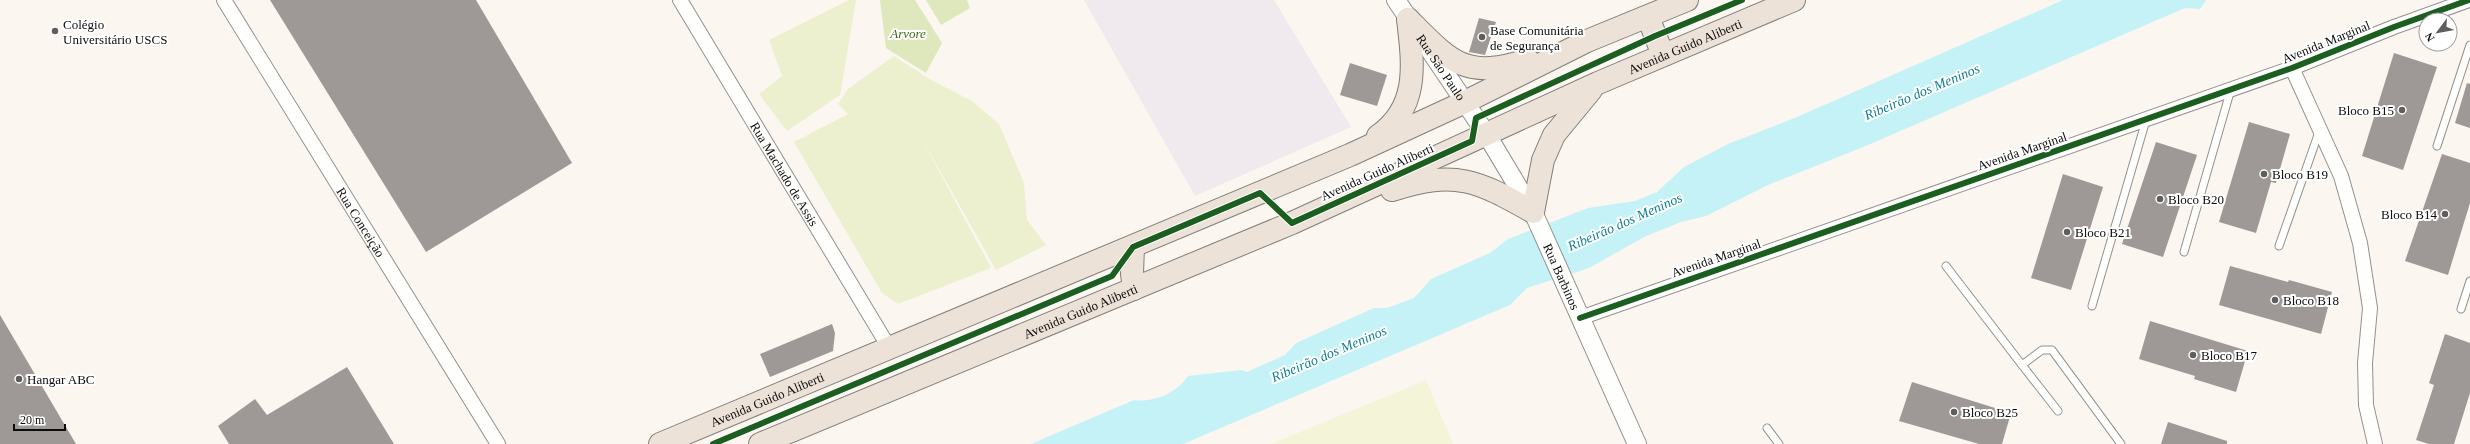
<svg xmlns="http://www.w3.org/2000/svg" width="2470" height="444" viewBox="0 0 2470 444" font-family="'Times New Roman',serif">
<rect width="100%" height="100%" fill="#fbf6f0"/>
<path fill="#f0eaee" d="M1084,0H1274L1351,127L1195,196Z"/>
<g fill="#ecf0ce">
<path d="M849,0H856L840,95L787,131L759,94L782,76L769,40Z"/>
<path d="M894,56L931,80L972,101L999,124L1024,183L1027,220L1046,245L996,270L918,132L991,268L898,304L882,293L794,142L848,114L838,104L848,89Z"/>
</g>
<g fill="#dee8bc">
<path d="M880,0H915L942,43L926,73L886,48Z"/>
<path d="M926,0H967L970,8L941,25Z"/>
</g>
<path fill="#f4f4d9" d="M1426,380L1453,444H1271Z"/>
<path fill="#c4f2f6" d="M2063,0H2206L2200,9L2185,8L1868,145L1768,185L1706,216L1681,222L1644,237L1589,268L1527,288L1510,305L1183,444H1031L1134,400C1153,403 1177,393 1188,376L1241,370L1247,372L1285,355L1296,343L1374,308H1387L1414,298L1431,279L1490,253L1508,239L1588,208L1635,201L1657,192L1684,167L1728,144L1797,117Z"/>
<g fill="#9e9996">
<path d="M270,0H476L572,163L426,252Z"/>
<path d="M1479,18L1496,22L1485,55L1469,52Z"/>
<path d="M2394,53L2437,67L2403,170L2362,156Z"/>
<path d="M1350,63L1387,75L1377,106L1340,95Z"/>
<path d="M2467,83L2470,84V128L2455,123Z"/>
<path d="M2249,122L2290,134L2276,183L2271,182L2256,233L2219,222Z"/>
<path d="M2156,142L2197,155L2163,257L2122,244Z"/>
<path d="M2442,154L2470,163V203L2448,275L2405,261Z"/>
<path d="M2063,174L2103,187L2071,290L2031,278Z"/>
<path d="M2230,266L2288,282L2289,280L2332,292L2321,334L2219,305Z"/>
<path d="M0,315L76,444H0Z"/>
<path d="M2150,321L2248,351L2236,392L2194,379L2195,376L2139,359Z"/>
<path d="M832,324L835,333L833,351L770,377L760,354Z"/>
<path d="M2445,334L2470,343V393L2454,444H2429L2416,440L2434,385L2429,383Z"/>
<path d="M347,367L394,444H229L218,426L255,399L267,415Z"/>
<path d="M1912,382L2011,413L2002,444H1979L1899,421Z"/>
<path d="M2168,422L2227,441V444H2161Z"/>
</g>
<g fill="none" stroke-linecap="round" stroke-linejoin="round">
<g stroke="#94918f" stroke-width="9">
<g id="service">
<path d="M2437,146L2470,45"/>
<path d="M2279,246L2319,132"/>
<path d="M2184,252L2231,89"/>
<path d="M1946,266L2022,365L2042,350H2052L2121,444"/>
<path d="M2092,306L2146,120"/>
<path d="M2461,309L2470,281"/>
<path d="M2022,365L2058,411"/>
<path d="M1767,428L1779,444"/>
</g>
</g>
<g stroke="#94918f" stroke-width="16">
<g id="minor">
<path id="s1" d="M224,0L498,444"/>
<path id="s2" d="M680,0L890,349"/>
<path d="M2292,68L2341,176L2360,243L2370,308L2365,363L2366,405L2375,444"/>
<path d="M1580,318L2292,68L2394,27L2469,0"/>
</g>
</g>
<g stroke="#94918f" stroke-width="20">
<g id="tertiary">
<path id="s3" d="M1396,0L1487,135L1533,212L1637,444"/>
</g>
</g>
<g stroke="#817f7c" stroke-width="24">
<g id="primary">
<path d="M1648,17L1663,55"/>
<path d="M1408,19C1451,62 1464,80 1528,60"/>
<path d="M1378,136C1420,107 1413,63 1408,19"/>
<path d="M1392,190C1456,169 1478,181 1533,212L1543,160L1554,135L1591,90"/>
<path d="M1133,247L1132,274L1134,289"/>
<path id="s4" d="M660,444L1350,155L1465,102L1587,41L1687,0"/>
<path id="s5" d="M760,444L1292,223L1598,83L1794,0"/>
</g>
</g>
<use href="#service" stroke="#fefefd" stroke-width="7"/>
<use href="#minor" stroke="#fefefd" stroke-width="14"/>
<use href="#tertiary" stroke="#fefefd" stroke-width="18"/>
<use href="#primary" stroke="#ede2d7" stroke-width="22"/>
<g stroke="#fff" stroke-width="8">
<g id="cycleway">
<path d="M1580,318L2292,68L2394,27L2469,0"/>
<path d="M713,444L1112,276L1133,247L1260,193L1292,223L1472,141L1476,118L1655,36L1742,0"/>
</g>
</g>
<use href="#cycleway" stroke="#1b5e20" stroke-width="6"/>
</g>
<g fill="#605e5c" stroke="#fff" stroke-width="1.5">
<circle cx="55" cy="31" r="4"/>
<circle cx="1482" cy="37" r="4"/>
<circle cx="2402" cy="110" r="4"/>
<circle cx="2264" cy="174" r="4"/>
<circle cx="2160" cy="199" r="4"/>
<circle cx="2445" cy="214" r="4"/>
<circle cx="2067" cy="232" r="4"/>
<circle cx="2275" cy="300" r="4"/>
<circle cx="2193" cy="355" r="4"/>
<circle cx="19" cy="379" r="4"/>
<circle cx="1954" cy="412" r="4"/>
</g>
<g text-anchor="middle" dominant-baseline="central" stroke-width="4" stroke-linejoin="round" paint-order="stroke">
<g font-size="13" fill="#0c0c0c" stroke="#fff" text-anchor="start">
<text x="63" y="24">Colégio<tspan x="63" dy="15">Universitário USCS</tspan></text>
<text x="1490" y="30">Base Comunitária<tspan x="1490" dy="15">de Segurança</tspan></text>
<text x="2394" y="110" text-anchor="end">Bloco B15</text>
<text x="2272" y="174">Bloco B19</text>
<text x="2168" y="199">Bloco B20</text>
<text x="2437" y="214" text-anchor="end">Bloco B14</text>
<text x="2075" y="232">Bloco B21</text>
<text x="2283" y="300">Bloco B18</text>
<text x="2201" y="355">Bloco B17</text>
<text x="27" y="379">Hangar ABC</text>
<text x="1962" y="412">Bloco B25</text>
</g>
<g font-size="13" font-style="italic" fill="#3e671a" stroke="#fff">
<text x="908" y="33">Arvore</text>
</g>
<g font-size="13" fill="#0c0c0c" stroke="#fff">
<text transform="translate(2326 42) rotate(-22)">Avenida Marginal</text>
<text stroke="none"><textPath href="#s5" startOffset="1007">Avenida Guido Aliberti</textPath></text>
<text stroke="none"><textPath href="#s3" startOffset="81">Rua São Paulo</textPath></text>
<text transform="translate(2022 151) rotate(-19)">Avenida Marginal</text>
<text transform="translate(1377 172) rotate(-24)">Avenida Guido Aliberti</text>
<text stroke="none"><textPath href="#s2" startOffset="203">Rua Machado de Assis</textPath></text>
<text stroke="none"><textPath href="#s1" startOffset="261">Rua Conceição</textPath></text>
<text transform="translate(1716 258) rotate(-19)">Avenida Marginal</text>
<text stroke="none"><textPath href="#s3" startOffset="323">Rua Barbinos</textPath></text>
<text stroke="none"><textPath href="#s5" startOffset="347">Avenida Guido Aliberti</textPath></text>
<text stroke="none"><textPath href="#s4" startOffset="116">Avenida Guido Aliberti</textPath></text>
</g>
<g font-size="14" font-style="italic" fill="#0f7f95" stroke="#fff">
<text transform="translate(1922 92) rotate(-23)">Ribeirão dos Meninos</text>
<text transform="translate(1625 222) rotate(-24)">Ribeirão dos Meninos</text>
<text transform="translate(1329 354) rotate(-23)">Ribeirão dos Meninos</text>
</g>
</g>
<g transform="translate(2438 32) rotate(238)"><circle r="19" fill="#ffffff" stroke="#9e9e9e"/>
<path d="M0-3L7 15L0 10L-7 15Z" fill="#605e5c"/>
<text y="-6" font-size="11" font-weight="bold" text-anchor="middle" fill="#0c0c0c">N</text>
</g>
<path d="M14 424v6h51v-6" fill="none" stroke="#0c0c0c" stroke-width="2"/>
<text x="20" y="424" font-size="12" fill="#0c0c0c" stroke="#ffffff" stroke-width="3" paint-order="stroke">20 m</text>
</svg>
